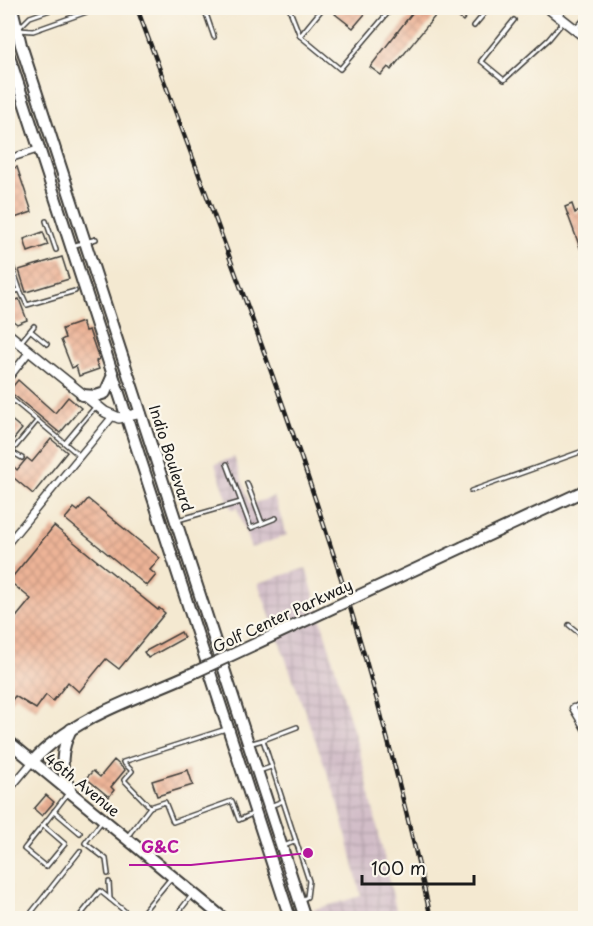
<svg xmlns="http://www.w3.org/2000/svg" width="593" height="926" viewBox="0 0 593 926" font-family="'Playpen Sans',sans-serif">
<defs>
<pattern id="industrial-grid" width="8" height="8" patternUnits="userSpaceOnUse" patternTransform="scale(1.5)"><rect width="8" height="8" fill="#d2bdc8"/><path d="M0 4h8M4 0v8" fill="none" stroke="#b4a2ab"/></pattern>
<pattern id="building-cross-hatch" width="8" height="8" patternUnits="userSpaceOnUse" patternTransform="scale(1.5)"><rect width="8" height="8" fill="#edb497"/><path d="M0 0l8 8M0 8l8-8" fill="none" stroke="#cb9a82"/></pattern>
</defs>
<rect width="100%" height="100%" fill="#fbf7ec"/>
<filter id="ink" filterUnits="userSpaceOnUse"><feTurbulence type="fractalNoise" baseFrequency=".0167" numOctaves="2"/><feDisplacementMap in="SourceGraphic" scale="12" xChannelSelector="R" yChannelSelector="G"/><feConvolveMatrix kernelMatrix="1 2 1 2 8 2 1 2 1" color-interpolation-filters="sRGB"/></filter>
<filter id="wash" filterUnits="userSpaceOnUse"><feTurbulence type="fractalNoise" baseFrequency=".008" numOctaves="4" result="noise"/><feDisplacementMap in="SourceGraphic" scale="24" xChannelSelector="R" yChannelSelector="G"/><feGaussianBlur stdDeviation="1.35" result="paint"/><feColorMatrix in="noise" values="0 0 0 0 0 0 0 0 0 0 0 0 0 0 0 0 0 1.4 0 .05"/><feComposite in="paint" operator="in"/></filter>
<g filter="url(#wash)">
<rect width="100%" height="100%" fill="#f4e9d1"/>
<g fill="url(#industrial-grid)">
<path d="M234,457L250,504L274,497L287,535L251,548L237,508L231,509L215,464Z"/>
<path d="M306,568L362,760L398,918H315L312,910L361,896L339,805L258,583Z"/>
</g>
<g id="blocks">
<g fill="url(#building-cross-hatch)">
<path d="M341,8H370L353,28L335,14Z"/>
<path d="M416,8H437L433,13L436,15L391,70L388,67L381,75L370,67Z"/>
<path d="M446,8H474L463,21Z"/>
<path d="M17,167L32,212L9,220L8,170Z"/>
<path d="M572,204L575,213L585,209V261L565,207Z"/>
<path d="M43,232L48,245L28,252L24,239Z"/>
<path d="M62,257L69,279L26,292L19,270Z"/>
<path d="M19,299L27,320L17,324L8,317V303Z"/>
<path d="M82,322L85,331L89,330L99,359L96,361L99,369L79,376L76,366L72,368L61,340L65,338L62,329Z"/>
<path d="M18,380L55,413L68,397L81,408L60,433L9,391Z"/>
<path d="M8,417L22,429L8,446Z"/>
<path d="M51,439L67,452L33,494L8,473V461L17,470L27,458L32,462Z"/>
<path d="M88,499L160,558L150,570L156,575L147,586L65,519L74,508L78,511Z"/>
<path d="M54,526L158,610L159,608L165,613L119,669L106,659L79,692L68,682L53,701L46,695L36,709L15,696L8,705V617L13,621L31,599L9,581Z"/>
<path d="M181,632L184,638L148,658L144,652Z"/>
<path d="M114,760L125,770L111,787L114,790L109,797L86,778L93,771L100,777Z"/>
<path d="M188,770L193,785L157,796L152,781Z"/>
<path d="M46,795L54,802L42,816L34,809Z"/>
</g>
</g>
</g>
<g filter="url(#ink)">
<use href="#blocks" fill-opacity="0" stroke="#3c3b37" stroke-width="1.5"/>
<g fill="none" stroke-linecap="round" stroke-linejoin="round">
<g stroke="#3c3b37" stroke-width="6">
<g id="lane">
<path d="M204,8L214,37"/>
<path d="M289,8L300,36L323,8"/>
<path d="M514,20L481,61L504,80L549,39L563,22"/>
<path d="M21,26L30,17L56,8"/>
<path d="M474,26L489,8"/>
<path d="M577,27L586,17"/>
<path d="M19,30L33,31L98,8"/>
<path d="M300,36L340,69L392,8"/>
<path d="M46,221L56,250"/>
<path d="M72,246L96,239"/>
<path d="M8,254L20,290L8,293"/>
<path d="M20,290L27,305L75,291"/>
<path d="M31,331L47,344"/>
<path d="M20,343L34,326"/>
<path d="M8,396L80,456"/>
<path d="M65,443L96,406"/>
<path d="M8,450L22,458"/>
<path d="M12,451L37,421"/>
<path d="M227,464L251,528L276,518"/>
<path d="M247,483L262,523"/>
<path d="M471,491L586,450"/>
<path d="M178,520L241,502"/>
<path d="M569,625L586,639"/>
<path d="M573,708L586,699"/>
<path d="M263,740L297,727"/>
<path d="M252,743L263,740L309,881L307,897L301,900"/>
<path d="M259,771L271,767"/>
<path d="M270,806L283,801"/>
<path d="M150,807L165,802L173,822L232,801L239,820L252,814"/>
<path d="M54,811L80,833"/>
<path d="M102,821L85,843L106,859L108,874"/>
<path d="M43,825L65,844L46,867L24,849C39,830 54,812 68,793"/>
<path d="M127,837L150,807L124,780L132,771L123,762L226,729"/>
<path d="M284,846L296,841"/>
<path d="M109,882L110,899L133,918"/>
<path d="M27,918L80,851"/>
<path d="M81,918L79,917L100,891L110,899"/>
<path d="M138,918L171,878"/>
<path d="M184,918L178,913L192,895"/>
</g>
</g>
<g stroke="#3c3b37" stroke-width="9">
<g id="street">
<path d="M8,159L39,149"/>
<path d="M8,379L29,352"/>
<path d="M8,543L113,416"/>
<path d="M573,708L586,730"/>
<path d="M8,791L33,761"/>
</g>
</g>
<g stroke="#3c3b37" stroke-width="12">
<g id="secondary">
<path d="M548,8L586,38"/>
<path d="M8,334L105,412L119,418L141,413"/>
</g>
</g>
<g stroke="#3c3b37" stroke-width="14">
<g id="primary">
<path d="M12,8L21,45L305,918"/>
<path d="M8,53L290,918"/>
<path d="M82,395L96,396L105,393L113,375"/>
<path d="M463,547L586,490"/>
<path d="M8,741L223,918"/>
<path d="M33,761C73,717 138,698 191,674"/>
<path d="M70,789C59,768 61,750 71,729"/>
</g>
</g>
<use href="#lane" stroke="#fff" stroke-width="3"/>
<use href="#street" stroke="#fff" stroke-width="6"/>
<use href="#secondary" stroke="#fff" stroke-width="9"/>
<use href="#primary" stroke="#fff" stroke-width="10"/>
<g stroke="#1c1c1c" stroke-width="4.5">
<path id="rail" d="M137,8C203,187 272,365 331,547C371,669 403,793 431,918"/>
</g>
<use href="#rail" stroke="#fbf7ec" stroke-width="2" stroke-dasharray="7" stroke-linecap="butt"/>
<g stroke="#3c3b37" stroke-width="14" stroke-linecap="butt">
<path id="primary-bridge" d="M191,674L463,547"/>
</g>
<use href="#primary-bridge" stroke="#fff" stroke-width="10"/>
</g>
</g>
<g text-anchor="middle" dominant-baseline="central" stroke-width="4.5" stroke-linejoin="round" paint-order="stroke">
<g font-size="15" fill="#1c1c1c" stroke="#fbf7ec">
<text transform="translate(172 458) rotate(72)">Indio Boulevard</text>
<text transform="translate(282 615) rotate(-25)">Golf Center Parkway</text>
<text transform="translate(83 784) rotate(39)">46th Avenue</text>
</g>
</g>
<path fill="none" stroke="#b5179e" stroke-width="2" d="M308 853L191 865H129"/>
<circle fill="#b5179e" stroke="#fbf7ec" stroke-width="2" cx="308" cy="853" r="6"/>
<g font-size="16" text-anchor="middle" font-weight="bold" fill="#b5179e" stroke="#fbf7ec" stroke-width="4.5" stroke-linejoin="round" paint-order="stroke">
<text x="160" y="853">G&amp;C</text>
</g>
<rect width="593" height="926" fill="none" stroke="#fbf7ec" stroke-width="30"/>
<path d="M362 875v9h112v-9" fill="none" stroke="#1c1c1c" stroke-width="3"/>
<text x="371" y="875" font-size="18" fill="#1c1c1c" stroke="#fbf7ec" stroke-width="4.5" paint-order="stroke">100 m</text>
</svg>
